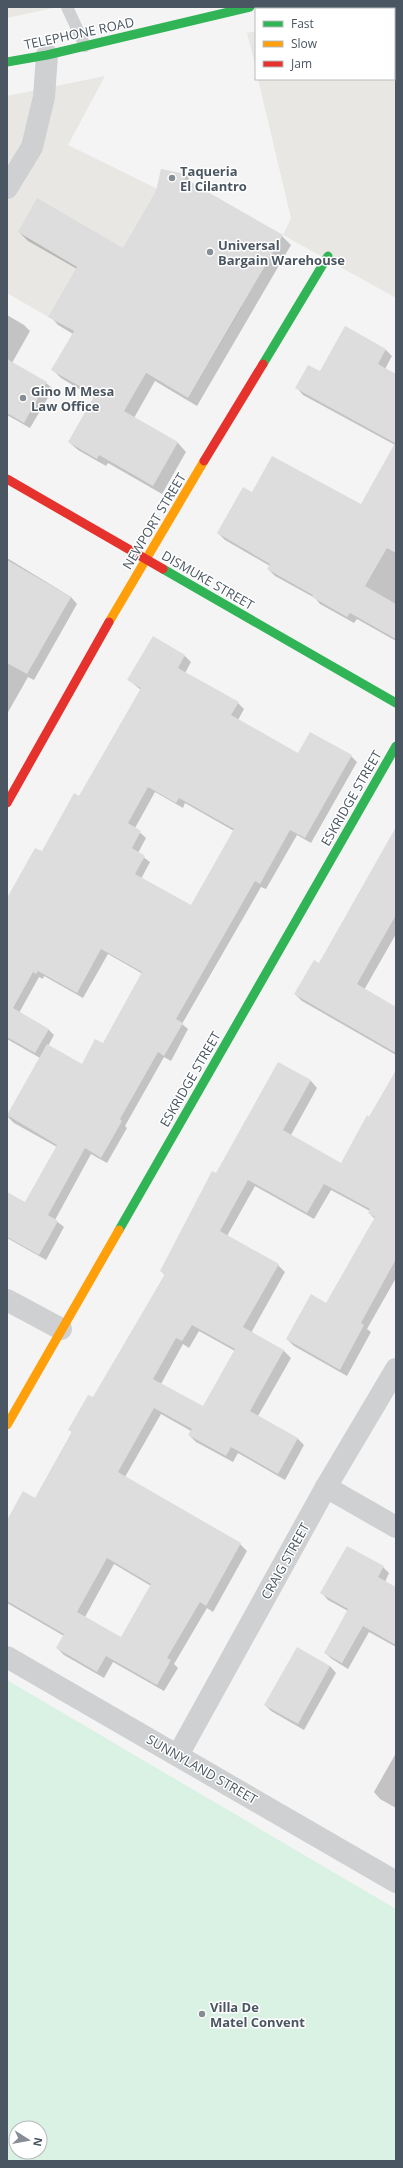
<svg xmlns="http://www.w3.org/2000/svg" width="403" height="2168" viewBox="0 0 403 2168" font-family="'Open Sans',sans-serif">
<rect width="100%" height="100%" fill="#f4f4f4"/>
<g fill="#e8e7e3">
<path d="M7,7H58L7,18Z"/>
<path d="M353,7H396V298L283,235L291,218L258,79H394V9H345Z"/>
<path d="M256,31V69L247,33Z"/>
<path d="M105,76L68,145L184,202L164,262L242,307L188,398L7,293V96Z"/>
</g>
<path fill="#d9f2e3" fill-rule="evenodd" d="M7,1680L396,1909V2161H7ZM16,2128H40V2152H16Z"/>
<g fill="#0003" fill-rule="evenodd">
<path d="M161,170L186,175L194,185L282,236L291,245L197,406L155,381L134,418L178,443L186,452L162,494L108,463L106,466L78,450L69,442L94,398L61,378L53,370L73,334L58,325L50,316L77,269L28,241L19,232L124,250L157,192Z"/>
<path d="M7,315L24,325L30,331L12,363L46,383L53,389L30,428L7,415Z"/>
<path d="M346,327L386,350L392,356L385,369L396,375V641L357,619L354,623L320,604L315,598L275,576L268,569L270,566L225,540L218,533L252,494L361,506L395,445L303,395L297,388L320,373Z"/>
<path d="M7,558L71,597L77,604L34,680L28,677L7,714Z"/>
<path d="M185,656L191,662L185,673L238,703L244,709L238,720L298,755L351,756L357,762L311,843L297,835L266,889L261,887L182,1024L188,1029L171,1061L164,1057L125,1126L127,1128L107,1163L91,1154L55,1220L64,1227L46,1260L7,1238V1193L25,1203L57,1147L14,1123L8,1117L40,1058L7,1039V911L42,853L79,797L141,690L129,680ZM155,792L183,808L185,803L234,831L191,907L141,879L150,862L138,853L146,838L135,828ZM108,954L143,974L103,1044L82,1066L48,1046L54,1035L48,1029L19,1013L39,977L43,979L44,976L83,998Z"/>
<path d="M396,829V934L364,990L396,1008V1055L302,1001L295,994L319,964Z"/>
<path d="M279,1063L311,1081L317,1088L291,1135L341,1164L396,1072V1278L367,1329L371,1332L347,1376L294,1346L287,1339L326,1304L375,1219L369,1213L370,1211L331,1190L314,1219L255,1186L227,1236L278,1265L285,1272L251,1333L284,1351L291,1358L258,1416L298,1439L304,1445L285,1480L238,1453L233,1462L196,1442L189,1435L191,1431L161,1414L125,1477L240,1544L247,1551L213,1612L207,1608L174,1664L178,1668L164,1691L113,1662L104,1678L64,1655L57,1648L64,1636L7,1603V1522L35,1499L72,1432L69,1429L93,1399L165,1275L161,1271L213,1173L216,1175ZM199,1331L235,1351L203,1407L161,1384L183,1344L189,1348ZM114,1564L151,1586L121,1638L85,1617Z"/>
<path d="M383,1567L389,1573L385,1582L396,1588V1647L369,1632L348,1669L332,1659L325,1653L348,1611L328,1600L322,1593Z"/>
<path d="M330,1666L336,1673L304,1730L271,1711L265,1705Z"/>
<path d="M396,1753V1808L380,1799L374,1792Z"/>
</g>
<g fill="#ddddde" fill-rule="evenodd">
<path d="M161,169L186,174L185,179L283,235L188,398L146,373L124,411L178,442L153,486L99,455L97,459L68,442L95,395L51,370L74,331L48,317L77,267L18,232L37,198L123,248L156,191Z"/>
<path d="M345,326L386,349L378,364L396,374V553L387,548L365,586L396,604V639L350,613L347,617L312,597L313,595L267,569L270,564L217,533L243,487L252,492L272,456L361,504L395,443L295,388L308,365L320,371Z"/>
<path d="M7,359L47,382L24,423L7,413Z"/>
<path d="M7,560L71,597L27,674L7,663Z"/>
<path d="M153,636L185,655L178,668L239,702L231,715L298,753L310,732L352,755L305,838L290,830L260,884L255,881L176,1019L183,1023L164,1056L158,1052L120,1119L122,1121L101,1158L85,1148L48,1215L58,1221L39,1255L7,1237V1192L25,1202L57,1145L7,1115L47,1044L82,1064L95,1039L103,1043L142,972L101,949L77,993L38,971L36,974L33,972L13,1008L49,1029L35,1053L7,1037V898L35,848L42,851L74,793L79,796L141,688L127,680ZM148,787L176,803L179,798L234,829L191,905L135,874L145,856L132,848L141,831L128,823Z"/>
<path d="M396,827V915L357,984L396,1007V1053L294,994L314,960L319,963Z"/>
<path d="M278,1062L311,1080L283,1130L341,1163L367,1115L369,1117L396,1070V1259L361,1323L364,1325L340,1370L286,1339L311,1294L326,1303L375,1217L368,1213L370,1209L324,1184L307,1213L248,1180L220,1231L279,1264L243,1327L284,1350L250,1411L298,1438L278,1474L231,1447L226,1456L188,1435L192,1429L154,1408L118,1472L241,1543L206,1606L200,1602L167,1658L171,1660L157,1685L106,1656L97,1672L56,1648L64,1634L7,1601V1520L23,1491L35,1498L72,1432L68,1430L88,1395L93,1397L165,1274L160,1271L212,1171L216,1173ZM192,1325L235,1349L203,1406L153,1379L176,1338L182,1341ZM107,1558L151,1584L121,1637L77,1612Z"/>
<path d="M347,1546L384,1566L378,1577L396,1587V1645L363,1626L342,1663L324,1653L348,1609L320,1593Z"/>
<path d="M297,1647L330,1666L298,1724L264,1705Z"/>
</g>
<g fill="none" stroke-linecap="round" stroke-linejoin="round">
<path stroke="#ced0d2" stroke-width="12" d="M67,7L85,46"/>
<g stroke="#ced0d2" stroke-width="22">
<path d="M7,188L32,147L44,97L47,55"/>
<path d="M7,1300L61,1329"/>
<path d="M326,1487L396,1527"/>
<path d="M7,1657L396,1882"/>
<path d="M178,1755L326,1487L396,1369"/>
</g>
<g stroke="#30b455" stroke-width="9">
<path d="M7,62L47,55L250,7"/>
<path d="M263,364L328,256"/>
<path d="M163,569L396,703"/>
<path d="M119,1230L396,746"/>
</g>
<g stroke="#ff9f0a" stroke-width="9">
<path d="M109,622L204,461"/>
<path d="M7,1425L119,1230"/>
</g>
<g stroke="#e5322d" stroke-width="9">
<path d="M204,461L263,364"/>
<path d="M7,479L163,569"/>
<path d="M7,803L109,622"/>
</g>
</g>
<g fill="#868d94" stroke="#fff" stroke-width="1.5">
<circle cx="172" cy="178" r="4"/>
<circle cx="210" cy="252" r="4"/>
<circle cx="23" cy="398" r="4"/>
<circle cx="202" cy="2014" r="4"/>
</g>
<g text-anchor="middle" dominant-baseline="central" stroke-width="3" stroke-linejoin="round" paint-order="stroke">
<g font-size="13" fill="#4a5661" stroke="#fff">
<text transform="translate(79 33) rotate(-12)">TELEPHONE ROAD</text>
<text transform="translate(154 521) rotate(-59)">NEWPORT STREET</text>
<text transform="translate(208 580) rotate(30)">DISMUKE STREET</text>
<text transform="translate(351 798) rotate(-60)">ESKRIDGE STREET</text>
<text transform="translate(190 1079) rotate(-60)">ESKRIDGE STREET</text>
<text transform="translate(285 1561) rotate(-61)">CRAIG STREET</text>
<text transform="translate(202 1769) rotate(30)">SUNNYLAND STREET</text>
</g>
<g font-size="13" font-weight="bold" fill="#4a5661" stroke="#fff" text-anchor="start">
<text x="180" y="171">Taqueria<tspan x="180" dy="15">El Cilantro</tspan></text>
<text x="218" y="245">Universal<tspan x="218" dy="15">Bargain Warehouse</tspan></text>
<text x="31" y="391">Gino M Mesa<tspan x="31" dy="15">Law Office</tspan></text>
<text x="210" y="2007">Villa De<tspan x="210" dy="15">Matel Convent</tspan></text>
</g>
</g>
<rect width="403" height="2168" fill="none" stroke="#4a5661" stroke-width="16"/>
<rect x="255" y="8" width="140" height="72" fill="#ffffff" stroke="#b7bbc0"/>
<rect x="263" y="21" width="20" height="6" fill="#30b455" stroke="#b7bbc0"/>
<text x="291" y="28" font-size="12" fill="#4a5661">Fast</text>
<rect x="263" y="41" width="20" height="6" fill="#ff9f0a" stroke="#b7bbc0"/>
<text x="291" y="48" font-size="12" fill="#4a5661">Slow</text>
<rect x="263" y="61" width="20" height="6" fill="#e5322d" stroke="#b7bbc0"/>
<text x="291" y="68" font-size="12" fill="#4a5661">Jam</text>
<g transform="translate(28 2140) rotate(101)"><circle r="19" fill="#ffffff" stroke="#b7bbc0"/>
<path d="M0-3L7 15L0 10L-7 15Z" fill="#868d94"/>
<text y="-6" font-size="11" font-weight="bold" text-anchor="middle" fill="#4a5661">N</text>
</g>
</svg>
